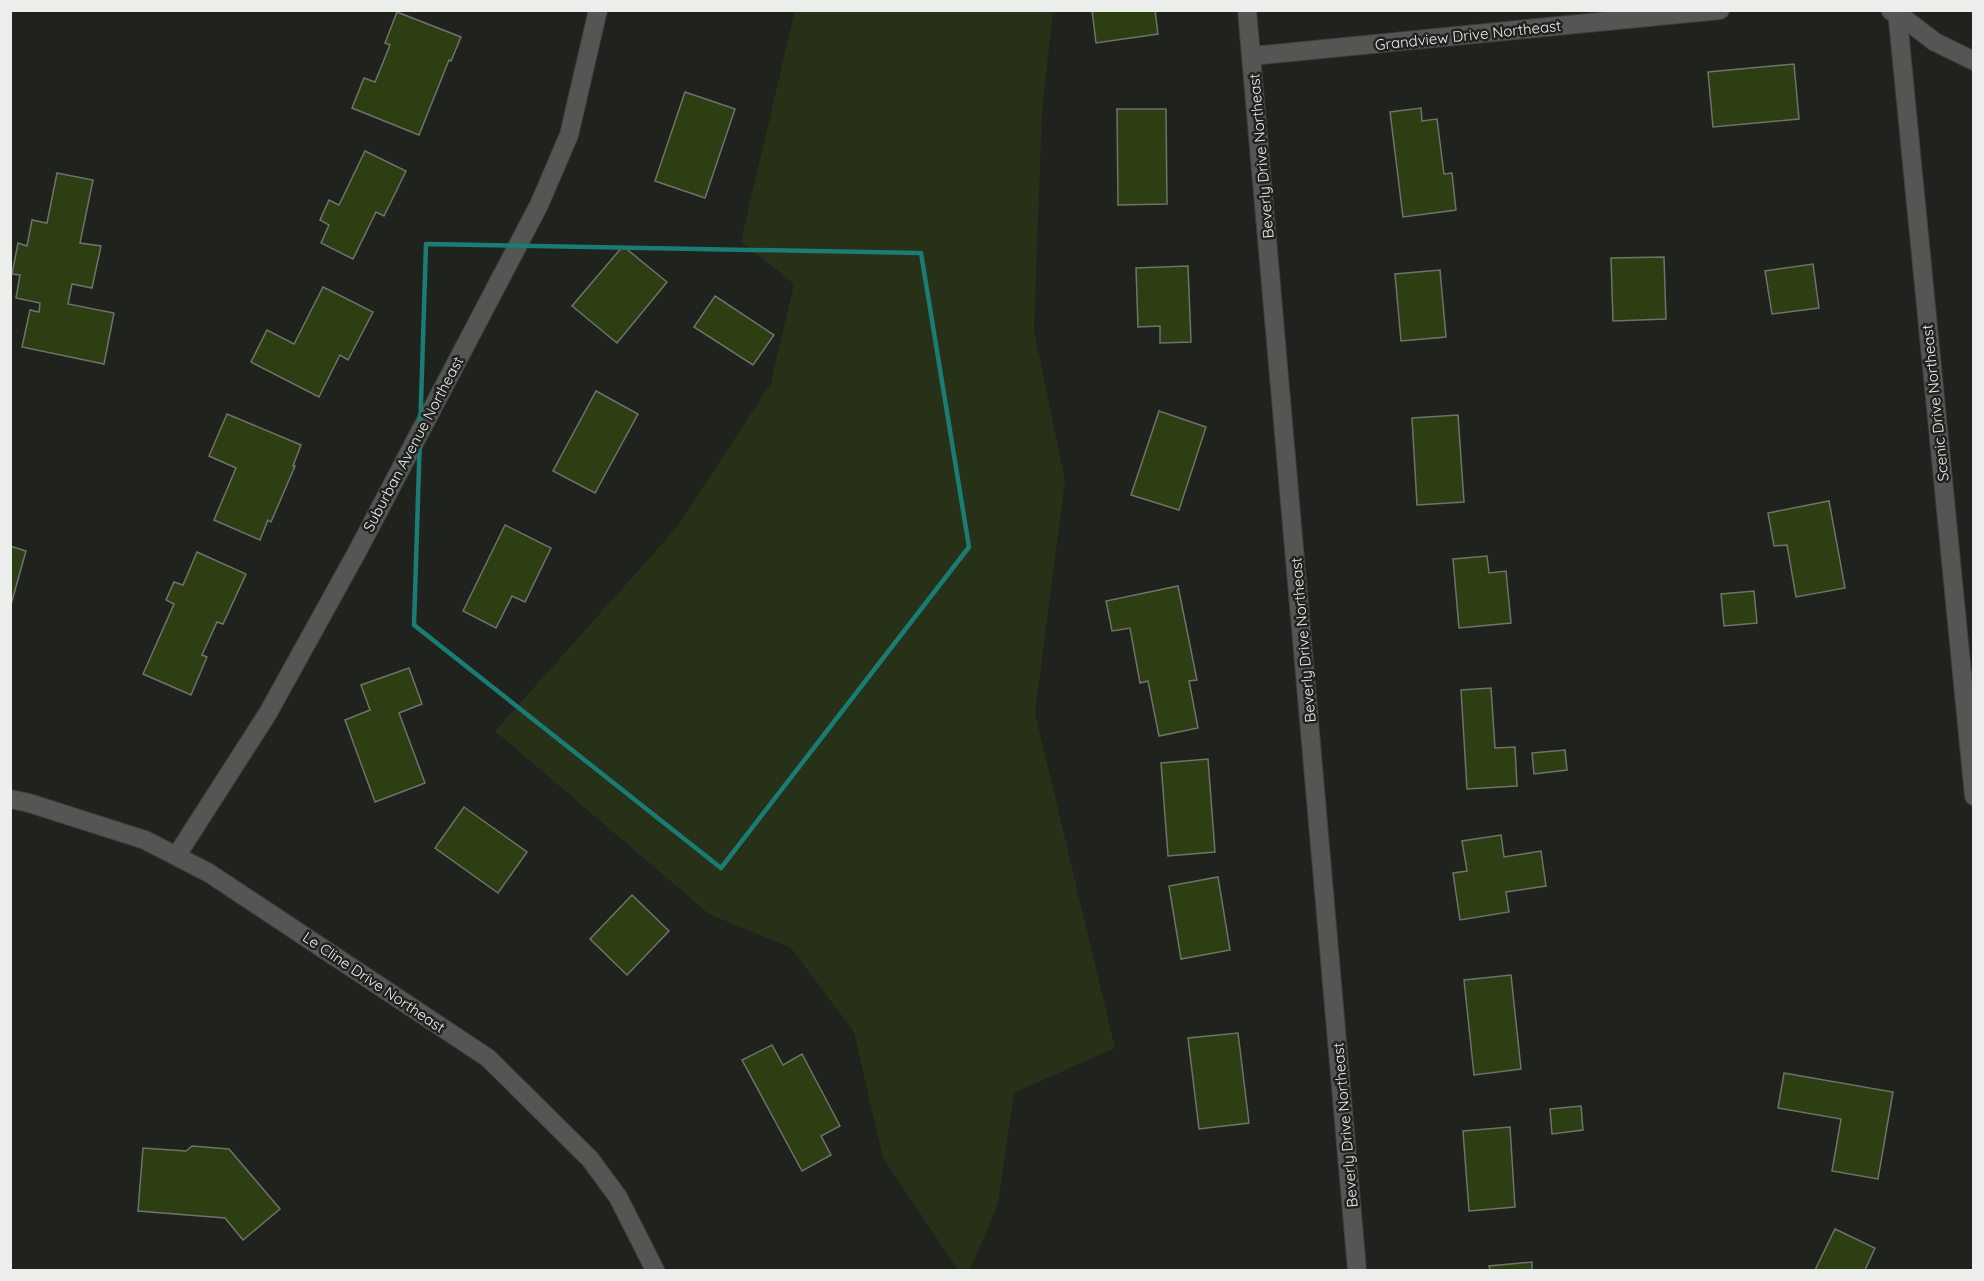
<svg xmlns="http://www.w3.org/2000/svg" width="1984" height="1281" viewBox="0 0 1984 1281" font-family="Quicksand,sans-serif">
<rect width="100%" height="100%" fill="#20221d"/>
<path fill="#263117" d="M795,10L1053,11L1042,112L1034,329L1065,481L1035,713L1115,1048L1014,1093L998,1204L970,1270H958L883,1158L854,1032L791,948L709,914L495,731L677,527L771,383L794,284L741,241Z"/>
<g fill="#2d3f12" stroke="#6f726b" stroke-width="1.5">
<path d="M1092,10H1155L1158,34L1096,43Z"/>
<path d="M397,12L461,37L451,61L449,60L419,135L352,108L364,78L375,82L390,45L385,43Z"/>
<path d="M1794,64L1799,119L1713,127L1708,72Z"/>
<path d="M685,92L735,109L705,198L655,181Z"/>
<path d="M1421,108L1422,121L1437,119L1444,174L1452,173L1456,210L1403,217L1390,112Z"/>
<path d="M1117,109H1166L1167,204L1118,205Z"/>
<path d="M365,151L406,171L384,216L376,212L353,259L321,243L329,225L320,220L329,200L339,205Z"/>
<path d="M57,173L93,180L80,243L101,246L92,288L72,284L68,304L114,313L104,364L22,347L30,310L39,312L40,303L16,298L20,275L12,274L18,243L27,246L32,220L47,223Z"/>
<path d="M623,246L667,282L617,343L572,306Z"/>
<path d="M1664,257L1666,319L1613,321L1611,258Z"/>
<path d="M1813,264L1819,308L1772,314L1765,271Z"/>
<path d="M1188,266L1191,342L1160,343V326L1138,327L1136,268Z"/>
<path d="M1440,270L1446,337L1401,341L1395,274Z"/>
<path d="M323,287L373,312L348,360L340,355L319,397L251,362L267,330L294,344Z"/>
<path d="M715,296L774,335L753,365L694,327Z"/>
<path d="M596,391L638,414L595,493L553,471Z"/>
<path d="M1159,411L1206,427L1179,510L1131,495Z"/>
<path d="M227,414L301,445L293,466H295L271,522L268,520L260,540L214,520L236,468L209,456Z"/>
<path d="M1458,415L1464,502L1417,505L1412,418Z"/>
<path d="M1829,501L1845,588L1796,597L1787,545L1774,546L1768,513Z"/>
<path d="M505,525L551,548L525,602L512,596L496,628L463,611Z"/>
<path d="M10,546L26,551L10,608Z"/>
<path d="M197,552L246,574L223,624L217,622L202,655L207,657L191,695L143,674L174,604L166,600L174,582L183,585Z"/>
<path d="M1487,556L1489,573L1506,571L1511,623L1459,628L1453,559Z"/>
<path d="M1178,586L1197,680L1189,681L1198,728L1159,736L1148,681L1140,683L1130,628L1112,631L1106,601Z"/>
<path d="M1754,591L1757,623L1724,626L1721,594Z"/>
<path d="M409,668L422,704L399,713L425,783L375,802L345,720L370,710L361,685Z"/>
<path d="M1491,688L1495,748L1515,747L1517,786L1467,789L1461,690Z"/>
<path d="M1565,750L1567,770L1534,774L1532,753Z"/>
<path d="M1208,759L1215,852L1168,856L1161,763Z"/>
<path d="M464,807L527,852L498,893L435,848Z"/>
<path d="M1501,835L1504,857L1541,851L1546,886L1506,892L1509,912L1460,920L1453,873L1467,871L1462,841Z"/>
<path d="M1218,877L1230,950L1181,959L1169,886Z"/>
<path d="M632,895L669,931L627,975L590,939Z"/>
<path d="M1511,975L1521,1069L1474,1075L1464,980Z"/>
<path d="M1238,1033L1249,1123L1199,1129L1188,1038Z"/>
<path d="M772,1045L783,1065L802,1054L840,1126L821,1136L831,1155L802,1171L742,1060Z"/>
<path d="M1784,1073L1893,1092L1878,1179L1832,1171L1841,1119L1778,1108Z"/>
<path d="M1581,1106L1583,1130L1552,1134L1550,1109Z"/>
<path d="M1510,1127L1515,1207L1469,1211L1463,1131Z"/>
<path d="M192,1146L229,1149L280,1209L243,1240L225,1218L138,1211L143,1148L186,1151Z"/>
<path d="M1835,1229L1875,1248L1865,1270H1815Z"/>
<path d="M1532,1262V1270H1490L1489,1266Z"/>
</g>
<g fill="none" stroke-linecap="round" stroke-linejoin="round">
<g stroke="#3d3f3a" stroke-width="20">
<g id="minor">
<path d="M1247,10L1357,1270"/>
<path d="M1897,10L1974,796"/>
<path d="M1891,11L1897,13L1935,42L1974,61"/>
<path d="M1252,56L1720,10"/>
<path d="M10,799L29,803L145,840L209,873L488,1058L590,1159L618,1197L655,1270"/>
<path d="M177,855L268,713L357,552L539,205L569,135L598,10"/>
</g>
</g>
<use href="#minor" stroke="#545653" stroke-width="18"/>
</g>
<path fill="none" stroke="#1a7c74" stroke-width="4.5" stroke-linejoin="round" d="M426,244L921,253L969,547L721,868L414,625Z"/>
<g text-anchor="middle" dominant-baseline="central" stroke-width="5" stroke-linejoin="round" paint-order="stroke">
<g font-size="15" fill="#eceeeb" stroke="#20221d">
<text transform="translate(1468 35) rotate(-6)">Grandview Drive Northeast</text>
<text transform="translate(1261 156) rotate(-95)">Beverly Drive Northeast</text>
<text transform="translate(1935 403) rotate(-96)">Scenic Drive Northeast</text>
<text transform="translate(413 444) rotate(-62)">Suburban Avenue Northeast</text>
<text transform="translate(1303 640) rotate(-95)">Beverly Drive Northeast</text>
<text transform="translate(374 982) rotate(34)">Le Cline Drive Northeast</text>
<text transform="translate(1345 1125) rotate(-95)">Beverly Drive Northeast</text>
</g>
</g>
<rect width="1984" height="1281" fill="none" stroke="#eceeeb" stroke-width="24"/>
</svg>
